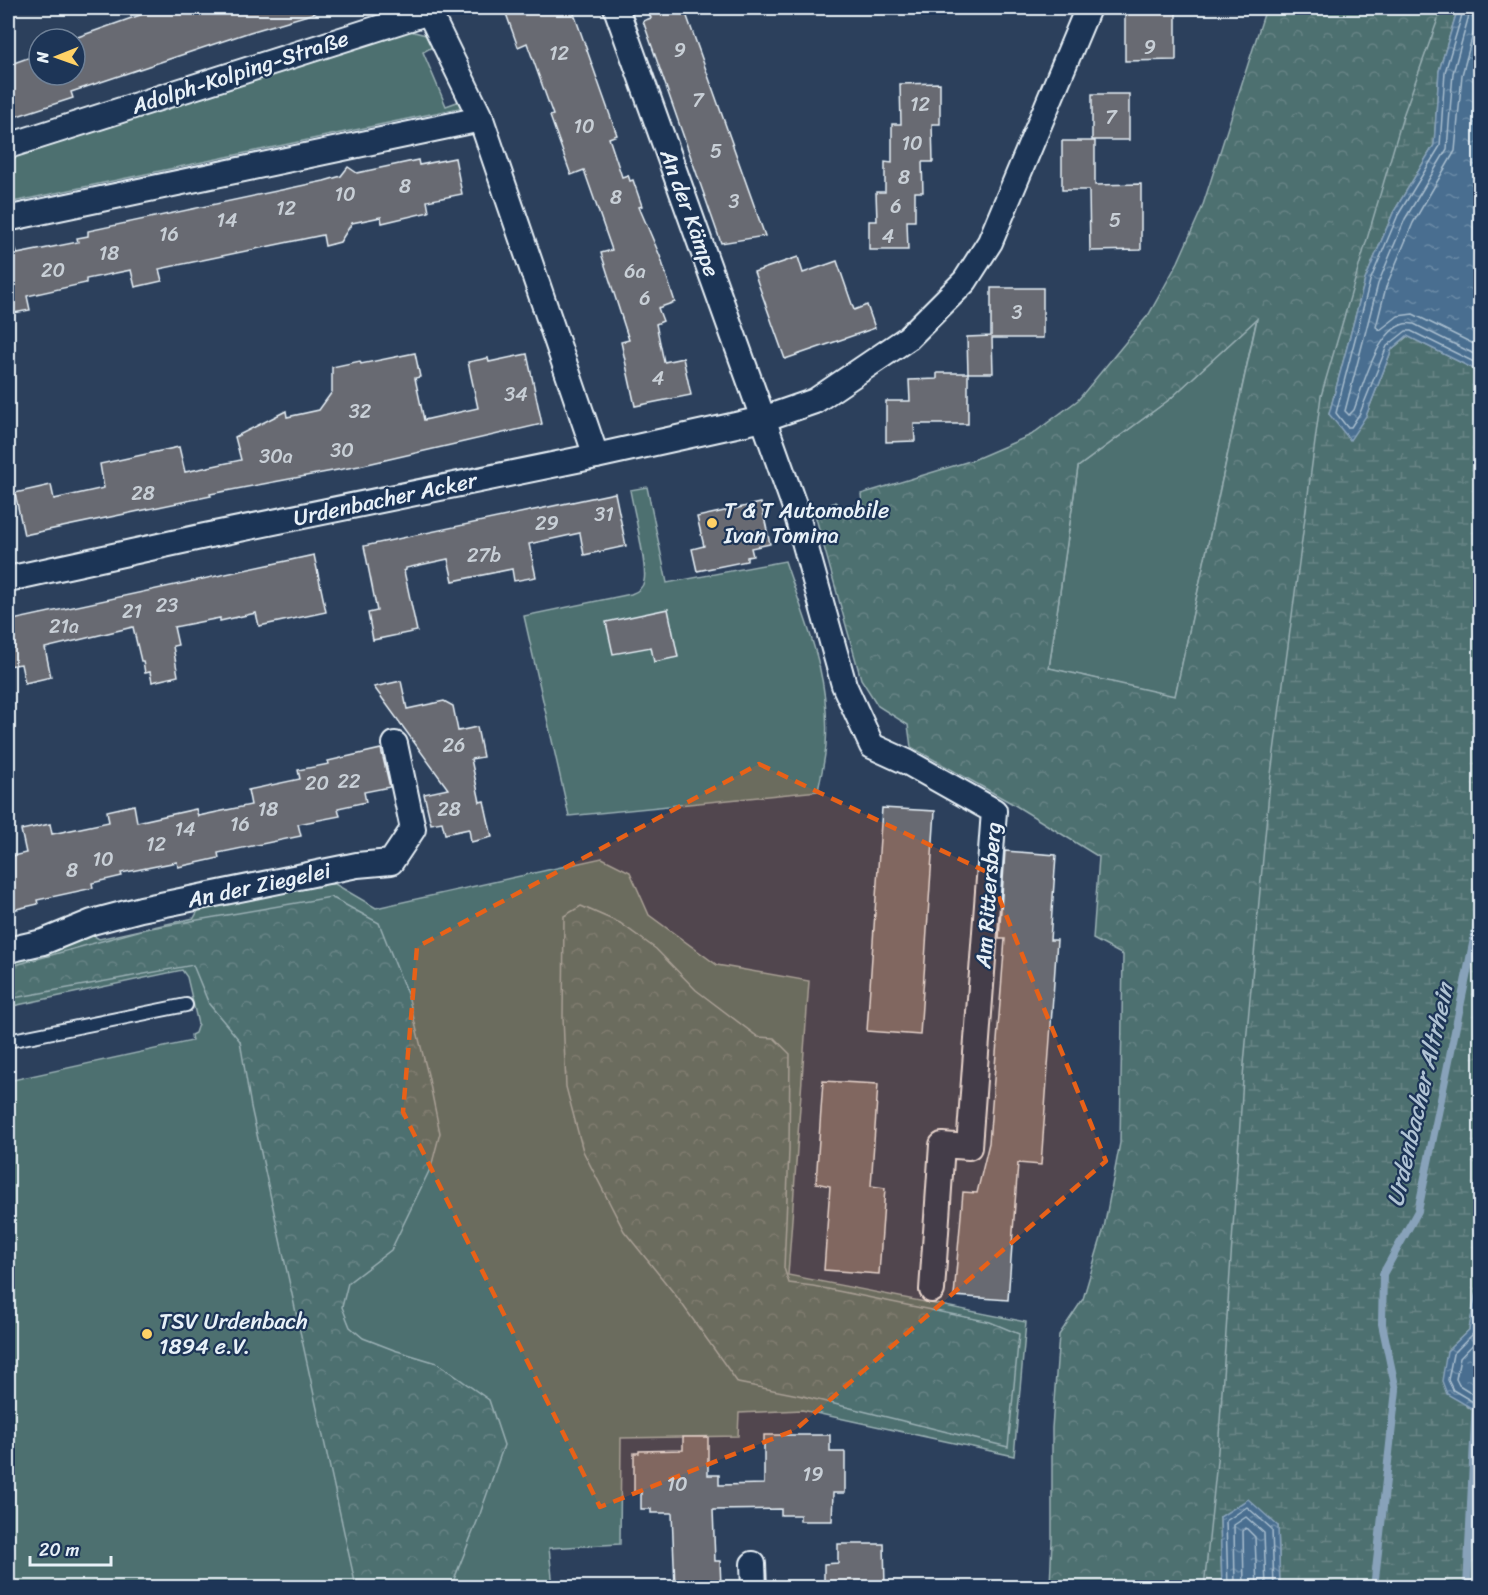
<svg xmlns="http://www.w3.org/2000/svg" width="1488" height="1595" viewBox="0 0 1488 1595" font-family="Sriracha,sans-serif">
<defs>
<pattern id="forest-crowns" width="20" height="18" patternUnits="userSpaceOnUse" patternTransform="scale(1.5)"><rect width="20" height="18" fill="#4d6f70"/><path d="M2 6a3 3 0 1 1 6 0M12 15a3 3 0 1 1 6 0" fill="none" stroke="#678485"/></pattern>
<pattern id="wetland-marsh" width="20" height="14" patternUnits="userSpaceOnUse" patternTransform="scale(1.5)"><rect width="20" height="14" fill="#4d6f70"/><path d="M1 5h8M5 5V1M11 12h8M15 12V8" fill="none" stroke="#678485"/></pattern>
<pattern id="water-ripples" width="26" height="14" patternUnits="userSpaceOnUse" patternTransform="scale(1.5)"><rect width="26" height="14" fill="#486e90"/><path d="M2 4q2-2 4 0t4 0M15 11q2-2 4 0t4 0" fill="none" stroke="#6b8aa6"/></pattern>
</defs>
<rect width="100%" height="100%" fill="#2c405c"/>
<filter id="ink" filterUnits="userSpaceOnUse"><feTurbulence type="fractalNoise" baseFrequency=".0167" numOctaves="2"/><feDisplacementMap in="SourceGraphic" scale="12" xChannelSelector="R" yChannelSelector="G"/><feConvolveMatrix kernelMatrix="1 2 1 2 8 2 1 2 1" color-interpolation-filters="sRGB"/></filter>
<g filter="url(#ink)">
<g fill="#4d6f70" stroke="#9ab0b4" stroke-width="1.5">
<path d="M410,31L430,36L436,45L423,52L446,106L460,101L464,107L13,202L8,201V159L400,32Z"/>
<path d="M1257,318L1175,697L1049,668L1078,467L1170,399Z"/>
<path d="M647,487L667,583L785,561C806,624 831,676 826,745C825,760 821,776 818,791L569,816L524,616L631,594C637,592 643,588 644,581C648,567 633,508 630,490Z"/>
<path d="M602,858L630,872L649,915L717,965L809,981L788,1275L1026,1322L1014,1456L802,1410L739,1413L738,1436L621,1438L620,1544L549,1548L553,1587H8V1081L192,1041L191,1035L195,1033L198,1024L187,977L182,970L8,1007V962L24,958L89,933L99,939L194,918L199,909L317,884H335L376,908Z"/>
</g>
<g fill="url(#forest-crowns)" stroke="#9ab0b4" stroke-width="1.5" fill-rule="evenodd">
<path d="M1266,8H1458L1329,414L1480,372V1269L1447,1394L1480,1413V1587H1280L1278,1526L1220,1517L1222,1587H1050L1052,1539V1428L1059,1335L1083,1299L1104,1228L1120,1143L1123,955L1093,939L1099,857L1013,804L911,747L908,725L878,706L861,679L814,511L836,502L839,511L862,503L861,494L973,460L1031,435L1078,400L1149,314L1178,262L1202,208ZM1257,319L1175,696L1049,668L1078,467L1170,399Z"/>
<path d="M331,897L379,923L409,999L428,1075L440,1133L431,1167L391,1250L348,1283L342,1307L350,1327L363,1338L394,1350L437,1363L489,1400L504,1445L480,1514L451,1587H356L251,1107L240,1041L209,1004L193,965L19,997L8,998V967L145,929Z"/>
<path d="M581,906L620,923L656,949L696,990L758,1037L774,1038L790,1054L789,1151L784,1268L789,1283L813,1286L990,1322L1019,1334L1008,1447L798,1395L738,1383L677,1297L624,1231L583,1151L566,1087L563,1017L564,916Z"/>
</g>
<path fill="url(#wetland-marsh)" stroke="#9ab0b4" stroke-width="1.5" d="M1442,8H1458L1439,71L1434,145L1393,213L1365,280L1329,414L1366,416L1392,349L1408,336L1480,372V1269L1469,1330L1447,1351L1466,1406L1480,1413V1587H1280L1278,1526L1220,1517L1222,1587L1204,1588L1218,1451L1244,1064L1270,782L1321,396L1404,113Z"/>
<g fill="url(#water-ripples)" stroke="#88a2ba" stroke-width="1.5">
<path d="M1458,8H1480V372L1407,336L1392,349L1366,416L1350,440L1329,414L1365,280L1393,213L1434,145L1439,71Z"/>
<path d="M1480,1269V1413L1447,1394L1442,1381L1447,1351L1469,1330Z"/>
<path d="M1248,1499L1278,1526L1280,1587H1222L1220,1517Z"/>
</g>
<g fill="none" stroke-linecap="round" stroke-linejoin="round">
<g stroke="#a8bdce" stroke-width="1.5">
<path d="M1464,8L1445,72L1440,146L1398,215L1370,281L1336,413L1347,427H1351L1360,413L1387,346L1406,331H1411L1480,365"/>
<path d="M1471,8L1453,73L1447,149L1405,219L1378,284L1345,411L1349,415L1354,410C1363,387 1380,316 1414,324L1480,357"/>
<path d="M1480,8L1462,75L1455,151L1413,223L1386,287L1376,327L1380,330L1398,316L1413,314L1480,347"/>
<path d="M1480,1303L1474,1333L1453,1354L1448,1380L1453,1390L1480,1406"/>
<path d="M1480,1337L1460,1358L1456,1379L1459,1385L1480,1398"/>
<path d="M1228,1588L1226,1521L1247,1507L1272,1529L1274,1588"/>
<path d="M1235,1588L1234,1525L1246,1517L1264,1533L1266,1588"/>
<path d="M1244,1588L1243,1531L1246,1528L1255,1537L1257,1588"/>
</g>
<g stroke="#88a2ba" stroke-width="8">
<path d="M1374,1588L1396,1390L1382,1324L1383,1274L1418,1211L1476,929L1480,889"/>
<path d="M1467,1588L1476,1399"/>
</g>
</g>
<g fill="#686a72" stroke="#e8f1f8" stroke-width="1.5">
<path d="M160,8H314L315,13L250,32L71,92L73,98L8,119V65L39,54V75H75V39H72Z"/>
<path d="M504,8H572L617,135L609,138L622,177L628,175L630,181L633,180L642,206L639,207L660,256L675,302L658,308L663,321L656,324L664,362L683,358L691,395L635,406L621,342L629,340L601,253L612,250L584,170L571,175L550,116L553,115L527,43L518,47Z"/>
<path d="M647,8H684L765,236L721,243L643,21L651,18Z"/>
<path d="M1125,10H1176V60L1125,61Z"/>
<path d="M940,83V124H932L933,162H922L923,192H915V221H907L908,250H869V221H877L876,192H885V162L892,163V124H901L900,84Z"/>
<rect x="1092" y="94" width="37" height="46"/>
<path d="M1062,141H1095V185L1141,184V250L1090,251L1089,190H1062Z"/>
<path d="M455,158L462,194L427,201L429,212L382,223L381,217L352,223L340,242L325,246L323,235L159,269L162,281L135,287L131,270L86,279V283L27,296L30,310L8,314V250L16,249L17,254L78,242L77,238L88,236V231L324,181L341,176L348,167L357,173L418,160L419,165Z"/>
<path d="M798,257L803,273L837,261L854,310L867,305L875,328L785,359L754,272Z"/>
<path d="M991,288H1043V338H992L993,373H968L967,337L991,336Z"/>
<path d="M415,353L420,377L415,378L424,420L478,408L468,362L488,358L489,362L527,354L542,424L359,466L210,494L211,496L24,535L15,493L51,485L54,499L104,488L100,464L179,447L185,472L241,460L235,437L286,411L287,417L319,410L332,392V367L360,361L361,364Z"/>
<path d="M937,373H968V424H914L915,441L886,442V401H910L909,380L937,379Z"/>
<path d="M615,493L626,546L584,555L580,533L529,544L536,577L514,581L512,569L453,581L448,559L406,568V570L404,571L417,631L373,640L368,613L377,611L364,546Z"/>
<path d="M761,503L770,544L751,548L753,556L747,557V561L697,571L692,549L704,546L697,517Z"/>
<path d="M314,555L326,612L259,626L256,613L220,621V618L174,627L178,645L173,646L178,676L152,682L150,672L145,673L143,661H141L133,627L45,648L51,677L25,683L21,664L8,666V621Z"/>
<path d="M668,609L678,657L654,662L651,647L613,654L606,622Z"/>
<path d="M401,681L407,709L444,701L453,706L458,731L477,727L483,757L471,759L480,802L484,801L492,837L471,842L469,829L445,834L442,822L431,824L424,794L448,789L374,687Z"/>
<path d="M381,749L390,787L364,792L366,802L338,808L340,816L298,824L301,836L218,853L219,858L178,867L177,862L121,873L122,876L92,883L93,888L37,900L38,904L8,911V857L26,853L21,830L50,824L52,834L109,822L107,811L134,805L137,822L196,809L198,816L251,805L248,790L300,779L298,770L329,764L328,761Z"/>
<path d="M882,808L935,811L920,1035L867,1031Z"/>
<path d="M1005,851L1056,855L1050,940H1057L1041,1165L1018,1163L1008,1300L954,1296L963,1192L977,1193L989,1143L1005,939H999Z"/>
<path d="M823,1081L878,1084L871,1186L885,1188L879,1274L824,1270L830,1186L816,1183Z"/>
<path d="M764,1435H830V1452H845V1493H833L832,1521H800V1515H781V1509L713,1510L715,1561H720L721,1587H675L672,1513H651V1509H641V1492H634V1453H639V1451L683,1450V1437H708V1475H719V1485L764,1484Z"/>
<path d="M838,1544H884L885,1587H824V1564L838,1563Z"/>
</g>
<g fill="none" stroke-linecap="round" stroke-linejoin="round">
<g stroke="#e8f1f8" stroke-width="16">
<path id="lane" d="M8,1041L186,1005"/>
</g>
<g stroke="#e8f1f8" stroke-width="28">
<g id="street">
<path d="M616,8L794,505L844,685L872,746L907,762L994,811L969,1147L942,1145L932,1290"/>
<path d="M8,146L429,12L481,119L596,456"/>
<path d="M8,217L11,218L481,119"/>
<path d="M8,579L205,536L596,456L763,419L815,401L908,338L965,281L990,242L1088,8"/>
<path d="M8,950L43,942L92,922L141,909L357,865L391,862L413,829L395,744"/>
<path d="M753,1564L754,1588"/>
</g>
</g>
<use href="#lane" stroke="#1d3557" stroke-width="12"/>
<use href="#street" stroke="#1d3557" stroke-width="24"/>
</g>
</g>
<path fill="#e86118" fill-opacity="0.2" stroke="#e86118" stroke-width="4.5" stroke-dasharray="12 8" stroke-linejoin="round" d="M759,764L989,873L1106,1161L795,1430L600,1507L403,1112L417,947Z"/>
<g fill="#ffd166" stroke="#1d3557" stroke-width="2">
<circle cx="712" cy="523" r="6"/>
<circle cx="147" cy="1334" r="6"/>
</g>
<g text-anchor="middle" dominant-baseline="central" stroke-width="4.5" stroke-linejoin="round" paint-order="stroke">
<g font-size="20" fill="#c8cfd6">
<text x="1150" y="47">9</text>
<text x="680" y="50">9</text>
<text x="559" y="53">12</text>
<text x="698" y="100">7</text>
<text x="920" y="104">12</text>
<text x="1111" y="117">7</text>
<text x="584" y="126">10</text>
<text x="912" y="143">10</text>
<text x="716" y="151">5</text>
<text x="904" y="177">8</text>
<text x="405" y="186">8</text>
<text x="345" y="194">10</text>
<text x="616" y="197">8</text>
<text x="734" y="201">3</text>
<text x="896" y="206">6</text>
<text x="286" y="208">12</text>
<text x="227" y="220">14</text>
<text x="1115" y="220">5</text>
<text x="169" y="234">16</text>
<text x="888" y="236">4</text>
<text x="109" y="253">18</text>
<text x="53" y="270">20</text>
<text x="635" y="271">6a</text>
<text x="645" y="298">6</text>
<text x="1017" y="312">3</text>
<text x="658" y="378">4</text>
<text x="516" y="394">34</text>
<text x="360" y="411">32</text>
<text x="342" y="450">30</text>
<text x="276" y="456">30a</text>
<text x="143" y="493">28</text>
<text x="604" y="514">31</text>
<text x="547" y="523">29</text>
<text x="484" y="555">27b</text>
<text x="167" y="605">23</text>
<text x="132" y="611">21</text>
<text x="64" y="626">21a</text>
<text x="454" y="745">26</text>
<text x="349" y="781">22</text>
<text x="317" y="783">20</text>
<text x="268" y="809">18</text>
<text x="449" y="809">28</text>
<text x="240" y="824">16</text>
<text x="185" y="829">14</text>
<text x="156" y="844">12</text>
<text x="103" y="859">10</text>
<text x="72" y="870">8</text>
<text x="813" y="1474">19</text>
<text x="677" y="1484">10</text>
</g>
<g font-size="22" fill="#e8f1f8" stroke="#1d3557">
<text transform="translate(240 72) rotate(-18)">Adolph-Kolping-Straße</text>
<text transform="translate(690 213) rotate(70)">An der Kämpe</text>
<text transform="translate(385 499) rotate(-12)">Urdenbacher Acker</text>
<text transform="translate(259 885) rotate(-12)">An der Ziegelei</text>
<text transform="translate(988 895) rotate(-86)">Am Rittersberg</text>
</g>
<g font-size="22" fill="#e8f1f8" stroke="#1d3557" text-anchor="start">
<text x="724" y="510">T &amp; T Automobile<tspan x="724" dy="25">Ivan Tomina</tspan></text>
<text x="159" y="1321">TSV Urdenbach<tspan x="159" dy="25">1894 e.V.</tspan></text>
</g>
<g font-size="24" font-style="italic" fill="#b0c3d4" stroke="#1d3557">
<text transform="translate(1420 1095) rotate(-77)">Urdenbacher Altrhein</text>
</g>
</g>
<rect width="1488" height="1595" fill="none" stroke="#1d3557" stroke-width="30"/>
<rect x="15" y="15" width="1458" height="1565" fill="none" stroke="#e8f1f8" stroke-width="2" filter="url(#ink)"/>
<g transform="translate(57 57) rotate(269)"><circle r="28" fill="#1d3557" stroke="#6e8097" stroke-width="1.5"/>
<path d="M0-4.5L10 22L0 15L-10 22Z" fill="#ffd166"/>
<text y="-9" font-size="16" font-weight="bold" text-anchor="middle" fill="#e8f1f8">N</text>
</g>
<path d="M30 1556v9h81v-9" fill="none" stroke="#e8f1f8" stroke-width="3"/>
<text x="39" y="1556" font-size="18" fill="#e8f1f8" stroke="#1d3557" stroke-width="4.5" paint-order="stroke">20 m</text>
</svg>
